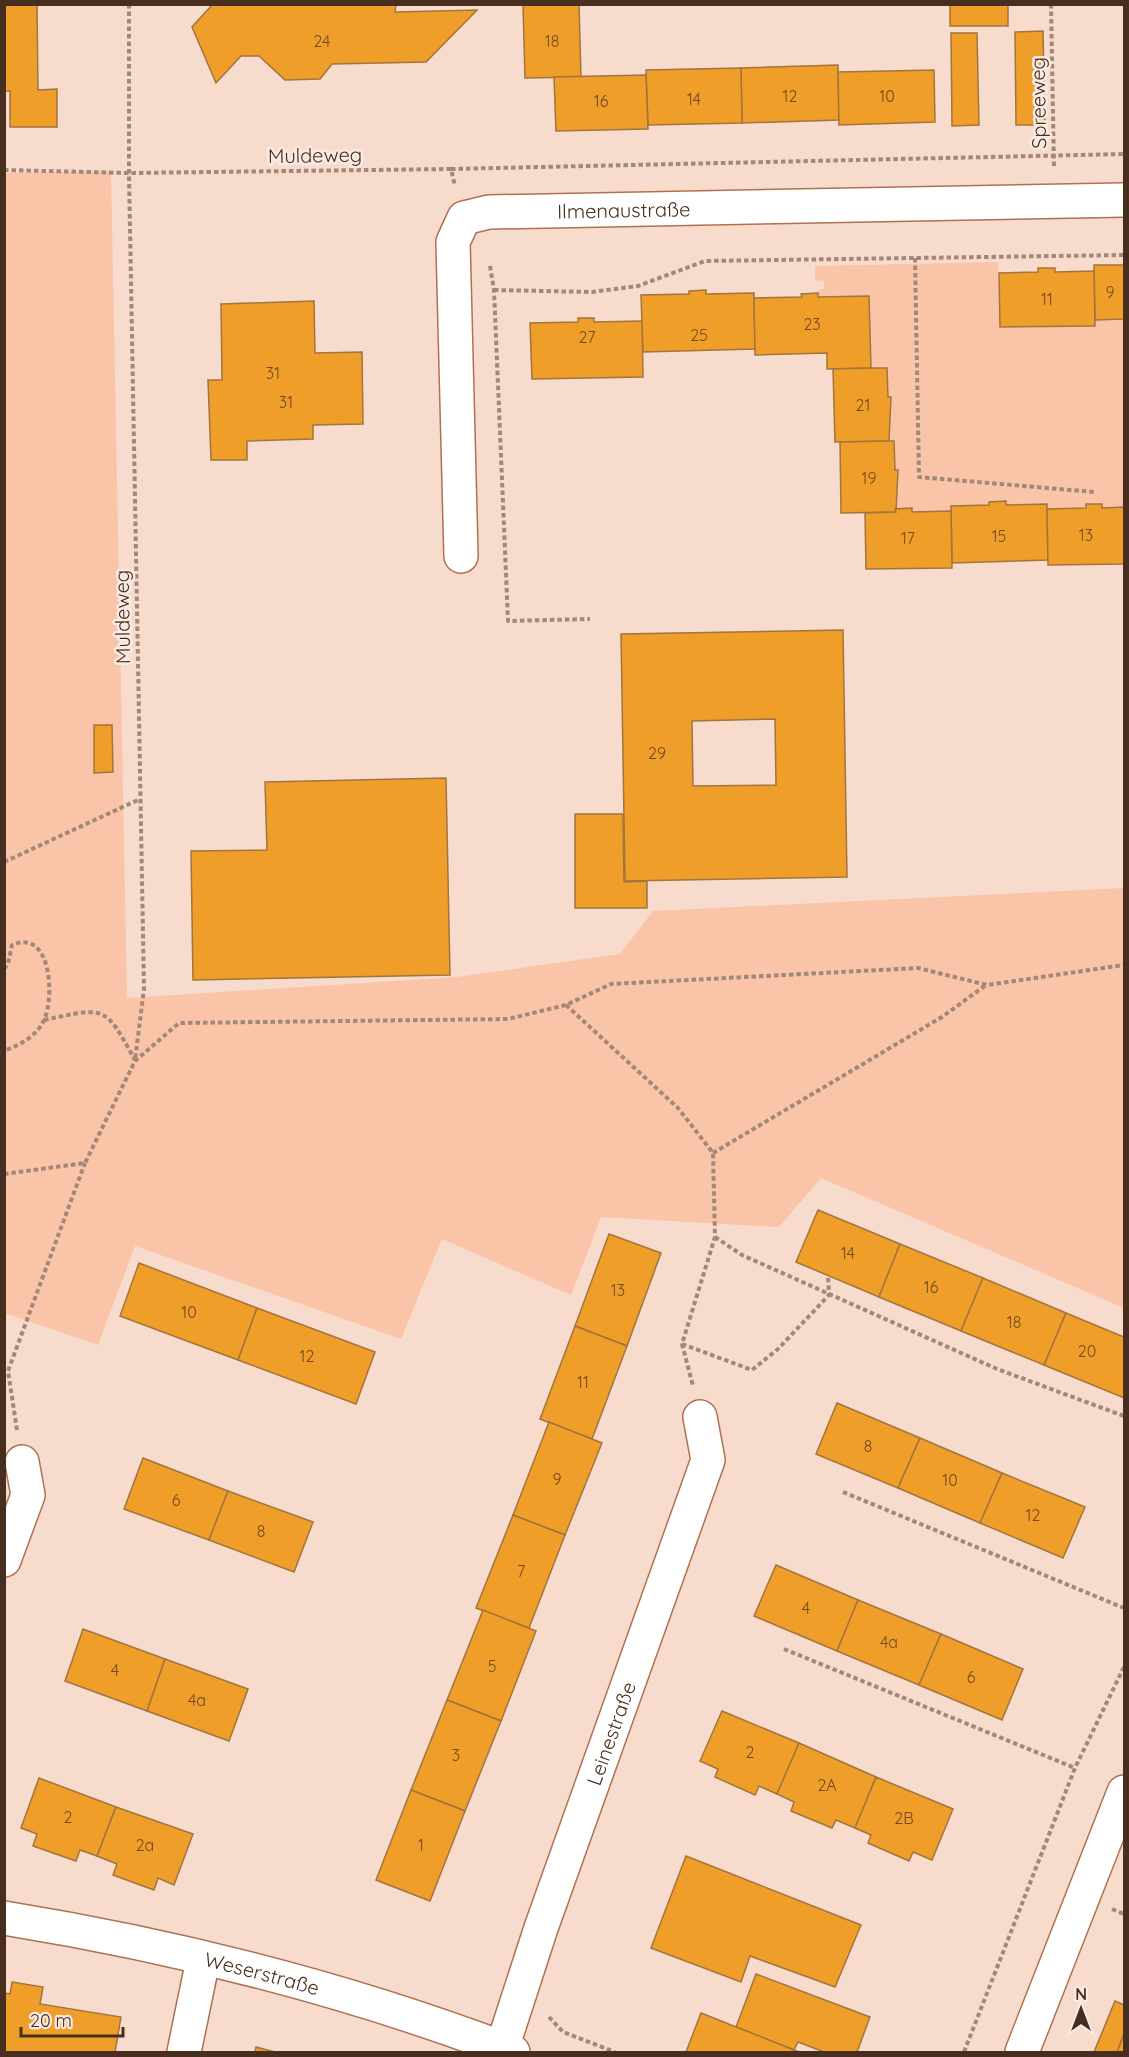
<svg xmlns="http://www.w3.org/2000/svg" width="1129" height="2057" viewBox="0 0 1129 2057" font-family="Quicksand,sans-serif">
<rect width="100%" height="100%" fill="#f7dbcc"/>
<g fill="#fac4a8">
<path d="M111,171L127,998L457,977L620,954L653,911L1124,888V1308L821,1178L779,1227L601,1217L571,1295L442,1239L401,1339L135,1246L98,1345L5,1313V173Z"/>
<path d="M998,262L1000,327L1095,326V320L1124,319V507L1102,508V504H1086V508L1047,509L1046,504L1006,505V501L990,502L989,505L951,506V511L912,512V508L895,509L898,470H895L894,441H889L891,397H888L887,368H871L869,296L818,297V290L824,289V280L815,281V266Z"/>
</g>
<g fill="#ef9e29" stroke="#a2743e" stroke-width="1.5" fill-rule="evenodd">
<path d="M4,4H37L38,90L57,89V127H10V91H4Z"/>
<path d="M213,4H396L395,12L477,10L426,62L332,64L320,79L285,80L259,56H241L216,83L192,27Z"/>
<path d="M523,4H579L581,77L525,78Z"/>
<rect x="950" y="4" width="58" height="22"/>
<path d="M1043,31L1045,125H1016L1015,32Z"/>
<path d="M951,33H977L979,125L952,126Z"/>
<path d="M838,65L839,120L742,123L741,68Z"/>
<path d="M741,68L742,123L648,125L646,70Z"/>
<path d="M934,70L935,122L839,125L838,72Z"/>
<path d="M646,75L648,129L556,131L554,77Z"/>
<path d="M1094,265H1124V319L1095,320Z"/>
<path d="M1038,268H1055V272L1094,271L1095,326L1000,327L999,273L1038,272Z"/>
<path d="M706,290V294L754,293L755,349L643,352L641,295L689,294V291Z"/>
<path d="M818,293V297L869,296L871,368L827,369V353L755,355L754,298L802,297L801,294Z"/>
<path d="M314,301L315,353L362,352L363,424L313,425V439L247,441V460H211L208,380H222L221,304Z"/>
<path d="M578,318H594V322L642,321L643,377L532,379L530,323L578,322Z"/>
<path d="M871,368H887L888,397H891L889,441L835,442L833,369Z"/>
<path d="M889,441H894L895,470H898L896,512L841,513L840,442Z"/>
<path d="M1006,501V505L1047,504L1048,560L952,563L951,506L989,505V502Z"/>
<path d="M1086,504H1102V508L1124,507V564L1048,565L1047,509L1086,508Z"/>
<path d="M912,508V512L951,511L952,568L866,569L865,513L896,512L895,509Z"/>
<path d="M843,630L847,877L625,881L621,634ZM775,719L776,785L693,786L692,721Z"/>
<path d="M94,725H112L113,772L94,773Z"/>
<path d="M446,778L450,975L193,980L191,851L267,850L265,782Z"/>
<path d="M575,814H623L624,882L647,881V908H575Z"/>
<path d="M818,1210L900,1244L879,1297L796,1262Z"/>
<path d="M609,1234L661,1253L627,1346L575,1326Z"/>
<path d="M900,1244L983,1278L961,1331L879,1297Z"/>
<path d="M139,1263L257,1308L238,1360L120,1316Z"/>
<path d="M983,1278L1066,1313L1044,1365L961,1331Z"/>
<path d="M257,1308L375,1352L356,1404L238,1360Z"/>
<path d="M1066,1313L1124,1337V1398L1044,1365Z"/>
<path d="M575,1326L627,1346L592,1439L540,1419Z"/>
<path d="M837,1403L920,1438L898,1488L816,1454Z"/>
<path d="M549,1422L602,1443L565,1535L513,1515Z"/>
<path d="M920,1438L1002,1473L980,1523L898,1488Z"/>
<path d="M143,1458L228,1491L209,1540L124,1509Z"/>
<path d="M1002,1473L1085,1507L1063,1558L980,1523Z"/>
<path d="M228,1491L313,1522L294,1572L209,1540Z"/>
<path d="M513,1515L565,1535L529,1628L476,1608Z"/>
<path d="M776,1565L858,1600L837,1651L754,1616Z"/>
<path d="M858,1600L941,1634L919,1685L837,1651Z"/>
<path d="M483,1610L536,1631L501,1721L447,1700Z"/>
<path d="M83,1629L165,1659L147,1711L65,1681Z"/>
<path d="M941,1634L1023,1669L1002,1720L919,1685Z"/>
<path d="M165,1659L248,1689L229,1741L147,1711Z"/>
<path d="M447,1700L501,1721L465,1811L411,1790Z"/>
<path d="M722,1711L799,1743L777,1794L759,1786L755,1795L715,1777L718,1769L700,1761Z"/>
<path d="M799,1743L876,1777L855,1828L836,1820L832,1828L791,1811L794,1802L777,1794Z"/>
<path d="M876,1777L953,1809L932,1860L913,1852L909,1861L868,1843L871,1835L855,1828Z"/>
<path d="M39,1778L116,1807L97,1856L80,1850L76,1861L33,1846L37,1834L21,1828Z"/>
<path d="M411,1790L465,1811L430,1901L376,1880Z"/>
<path d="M116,1807L193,1834L174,1885L158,1878L154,1890L113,1875L117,1864L97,1856Z"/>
<path d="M686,1856L861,1925L835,1987L750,1956L741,1982L651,1948Z"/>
<path d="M756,1974L870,2017L857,2052H824L798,2042L794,2050L736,2027Z"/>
<path d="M12,1982L43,1987L40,2004L121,2017L115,2052H4V1993L10,1994Z"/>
<path d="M1115,2001L1124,2005V2034L1117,2052H1094Z"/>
<path d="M701,2013L794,2050L800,2052H686Z"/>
<path d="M1124,2034V2052H1117Z"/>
<path d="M256,2047L275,2052H255Z"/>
</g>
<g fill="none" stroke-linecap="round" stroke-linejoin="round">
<g stroke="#af7250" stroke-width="36">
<g id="minor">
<path id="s1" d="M461,556L453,242L464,218L489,212L1124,200"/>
<path d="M4,1560L28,1495L22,1462"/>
<path id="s2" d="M502,2048L541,1928L708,1460L700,1417"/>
<path d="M184,2052L203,1960"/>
</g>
</g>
<g stroke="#af7250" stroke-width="36">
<g id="tertiary">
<path id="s3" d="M4,1918C177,1946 350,1990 513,2052"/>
<path d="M1022,2052L1124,1792"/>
</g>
</g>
<g stroke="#a38879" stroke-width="4" stroke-dasharray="4.5 3" stroke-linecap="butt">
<path d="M129,4V173L144,989L135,1060"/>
<path d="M1051,4L1054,169"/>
<path d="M451,169L1124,154"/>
<path d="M4,170L129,173L451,169L455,186"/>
<path d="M915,258L919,477L1094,492"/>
<path d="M490,266L494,290L508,621L590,619"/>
<path d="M494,290L592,292L638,286L705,261L1124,255"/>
<path d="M4,862L140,799"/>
<path d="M4,969L8,964L12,945C51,928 55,996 44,1020C36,1037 21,1044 4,1051"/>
<path d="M566,1005L678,1108L713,1153L715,1237L682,1344L693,1386"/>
<path d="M44,1020C106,1007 104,1004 135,1060"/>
<path d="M713,1153L942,1017L986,985"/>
<path d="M4,1174L85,1163L135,1061L179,1023L508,1019L566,1005L611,984L918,968L987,985L1124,965"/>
<path d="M715,1237L742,1255L997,1369L1124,1416"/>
<path d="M682,1344L752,1370L778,1349L829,1295L828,1276"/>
<path d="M17,1430L8,1371L85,1163"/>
<path d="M843,1492L1124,1608"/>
<path d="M784,1649L1075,1768"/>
<path d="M1112,1909L1124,1914"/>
<path d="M549,2017L563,2032L615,2052"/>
<path d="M964,2052L1075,1768L1124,1667"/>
</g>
<use href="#minor" stroke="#fff" stroke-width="33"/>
<use href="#tertiary" stroke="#fff" stroke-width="33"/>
</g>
<g text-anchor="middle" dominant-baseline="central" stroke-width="5" stroke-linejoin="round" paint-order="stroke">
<g font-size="16" fill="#724a22">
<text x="322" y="41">24</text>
<text x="552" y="41">18</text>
<text x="790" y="96">12</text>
<text x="887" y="96">10</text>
<text x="694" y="99">14</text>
<text x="601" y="101">16</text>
<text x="1110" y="292">9</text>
<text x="1047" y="299">11</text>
<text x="812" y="324">23</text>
<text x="699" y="335">25</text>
<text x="587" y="337">27</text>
<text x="273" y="373">31</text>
<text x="286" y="402">31</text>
<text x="863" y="405">21</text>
<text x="869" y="478">19</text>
<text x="1086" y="535">13</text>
<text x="999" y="536">15</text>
<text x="908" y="538">17</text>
<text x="657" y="753">29</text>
<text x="848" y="1253">14</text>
<text x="931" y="1287">16</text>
<text x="618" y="1290">13</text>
<text x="189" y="1312">10</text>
<text x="1014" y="1322">18</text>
<text x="1087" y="1351">20</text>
<text x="307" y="1356">12</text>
<text x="583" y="1382">11</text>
<text x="868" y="1446">8</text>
<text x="557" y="1479">9</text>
<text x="950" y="1480">10</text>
<text x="176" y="1500">6</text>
<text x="1033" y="1515">12</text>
<text x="261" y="1531">8</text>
<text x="521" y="1571">7</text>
<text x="806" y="1608">4</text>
<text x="889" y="1642">4a</text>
<text x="492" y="1666">5</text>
<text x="115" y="1670">4</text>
<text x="971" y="1677">6</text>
<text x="197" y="1700">4a</text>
<text x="750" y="1752">2</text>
<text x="456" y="1755">3</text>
<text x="827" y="1785">2A</text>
<text x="68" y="1817">2</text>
<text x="904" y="1818">2B</text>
<text x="145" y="1845">2a</text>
<text x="421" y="1845">1</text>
</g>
<g font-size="20" fill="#482e1f" stroke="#f9ebe4">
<text transform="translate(1038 103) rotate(-91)">Spreeweg</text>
<text transform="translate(315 155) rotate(-1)">Muldeweg</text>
<text stroke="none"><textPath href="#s1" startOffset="501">Ilmenaustraße</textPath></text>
<text transform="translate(122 617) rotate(-91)">Muldeweg</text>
<text stroke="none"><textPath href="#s2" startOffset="333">Leinestraße</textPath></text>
<text stroke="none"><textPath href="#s3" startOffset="264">Weserstraße</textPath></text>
</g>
</g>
<rect width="1129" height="2057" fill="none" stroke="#482e1f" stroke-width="12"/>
<g transform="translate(1081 2009)" stroke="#f9ebe4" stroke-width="4.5" paint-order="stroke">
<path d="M0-4.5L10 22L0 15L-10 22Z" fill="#482e1f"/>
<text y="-9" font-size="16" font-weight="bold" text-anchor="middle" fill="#482e1f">N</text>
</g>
<path d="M21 2027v9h102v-9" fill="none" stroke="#482e1f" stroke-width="3"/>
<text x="30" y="2027" font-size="18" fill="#482e1f" stroke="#f9ebe4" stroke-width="4.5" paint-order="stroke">20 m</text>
</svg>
